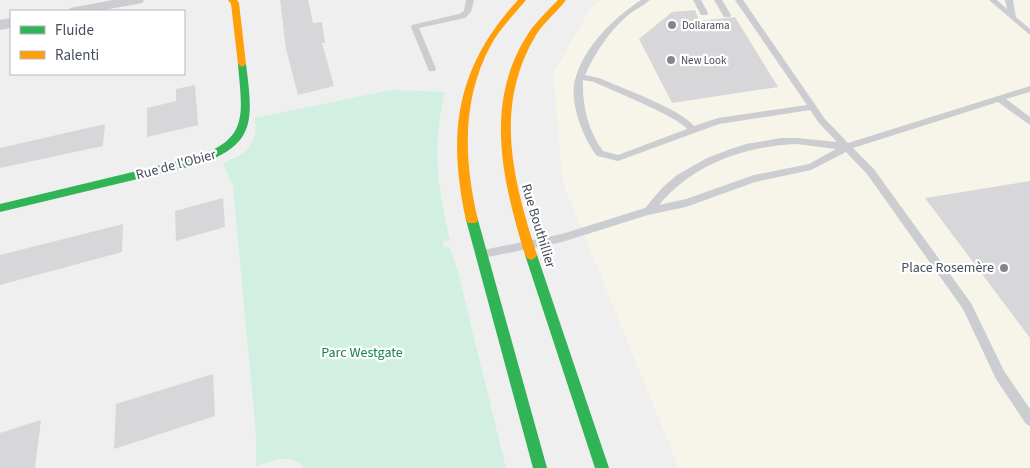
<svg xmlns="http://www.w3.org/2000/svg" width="1030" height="468" viewBox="0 0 1030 468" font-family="'Source Sans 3',sans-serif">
<rect width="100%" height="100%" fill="#f0efef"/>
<path fill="#f7f4ea" d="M602,0H1030V468H679L563,183L553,74L592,6Z"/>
<path fill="#d2f0e1" d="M391,90L445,92C432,147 437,186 450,240L443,242L444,248L450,247L458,272L506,468H303C292,451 271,462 256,466V435L233,186L223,163C247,154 258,145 255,118Z"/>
<g fill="#d7d7d9">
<path d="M280,0H308L313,23L322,22L325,43H322L334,86L298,95L286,49Z"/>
<path d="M695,10L699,21L735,17L778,87L672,103L639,39L672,12Z"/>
<path d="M195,85L198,125L147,137V108L176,101V89Z"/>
<path d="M105,124L103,146L0,168V148Z"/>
<path d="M1030,181V338L925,198Z"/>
<path d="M223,198L225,227L176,241L175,211Z"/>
<path d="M123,224L122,252L0,285V255Z"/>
<path d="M213,374L215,416L114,449L116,404Z"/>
<path d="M41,420L35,468H0V433Z"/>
</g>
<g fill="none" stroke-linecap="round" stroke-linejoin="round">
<g fill="#cbcdd0" fill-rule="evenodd">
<path d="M466,0H474L471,12L465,18L419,28L436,69L435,71H429L411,27L412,25L459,14L464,11Z"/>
<path d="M641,0H650C643,6 634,10 627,16C608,33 595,53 585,75L599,78C620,87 682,110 694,126L718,118L807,105L735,0H743L825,119L848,143L1030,86V92L1006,99L1030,117V125L998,102L853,148L873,168L971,303L1004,371L1030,409V426L1026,424L996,379L963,309L867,174L846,152L811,170L755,182L686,207L648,215L562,242L483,258L479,257L478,254L479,251L483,250L562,234L645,208L662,188L677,175L707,158L728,150L746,144L781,138H797L837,142L819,123L810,110L719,124L618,161L597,156C583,138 569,102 575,80C584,46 614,18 641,0ZM583,80L594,82C613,91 677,116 687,129L618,155L603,151C588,131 582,105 583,80ZM797,144L836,149L809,164L754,175L686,199L659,205C693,164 745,146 797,144Z"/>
<path d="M693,0H701L708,13L707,15H701Z"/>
<path d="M714,0H722L731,15L730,17H724Z"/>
<path d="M989,0H997L1007,9L1005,0H1013L1016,17L1030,29V35Z"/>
</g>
<g fill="#cbcdd0" fill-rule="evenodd">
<path d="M113,0H144L142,3L137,4L98,11H68L70,8L75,7Z"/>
<path d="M11,18V28L0,30V20Z"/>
</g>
<g fill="#30b455" fill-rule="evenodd">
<path d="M242,61L246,64C253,120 257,146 196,165L0,212V204L195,157C250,139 242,114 238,64Z"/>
<path d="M472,215L476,217L478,220L547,468H533L466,220L468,217Z"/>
<path d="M531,250L535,252L537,255L609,468H595L525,255L527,252Z"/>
</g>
<g fill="#ff9f0a" fill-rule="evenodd">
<path d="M228,0H237L239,3L246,64L242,67L238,64L231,4Z"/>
<path d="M518,0H526C514,15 500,28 491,45C461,100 464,161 478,220L476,223H468L466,220C447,133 456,67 518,0Z"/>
<path d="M558,0H566C557,12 544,22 536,35C493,107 513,180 537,255L535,258L531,260L527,258L525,255C502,179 482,99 532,28C540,18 549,9 558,0Z"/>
</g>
</g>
<g fill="#81868f" stroke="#fff" stroke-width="2">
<circle cx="672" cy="25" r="5"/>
<circle cx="671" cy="60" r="5"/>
<circle cx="1004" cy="268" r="5"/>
</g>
<g text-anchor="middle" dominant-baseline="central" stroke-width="4.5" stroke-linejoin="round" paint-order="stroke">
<g font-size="11" fill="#454e5c" stroke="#fff" text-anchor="start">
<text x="682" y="25">Dollarama</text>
<text x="681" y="60">New Look</text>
</g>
<g font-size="14" fill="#454e5c" stroke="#fff">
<text transform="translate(176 165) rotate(-15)">Rue de l'Obier</text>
<text transform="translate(538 226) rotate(73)">Rue Bouthillier</text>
</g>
<g font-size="14" fill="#454e5c" stroke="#fff" text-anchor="end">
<text x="994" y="268">Place Rosemère</text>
</g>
<g font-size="14" fill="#147f57" stroke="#fff">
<text x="362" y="353">Parc Westgate</text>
</g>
</g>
<rect x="10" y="10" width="175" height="65" fill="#ffffff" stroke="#b5b8be"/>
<rect x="20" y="26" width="25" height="8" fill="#30b455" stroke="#b5b8be"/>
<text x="55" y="35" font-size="15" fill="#454e5c">Fluide</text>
<rect x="20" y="51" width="25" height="8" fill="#ff9f0a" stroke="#b5b8be"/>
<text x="55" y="60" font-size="15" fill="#454e5c">Ralenti</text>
</svg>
